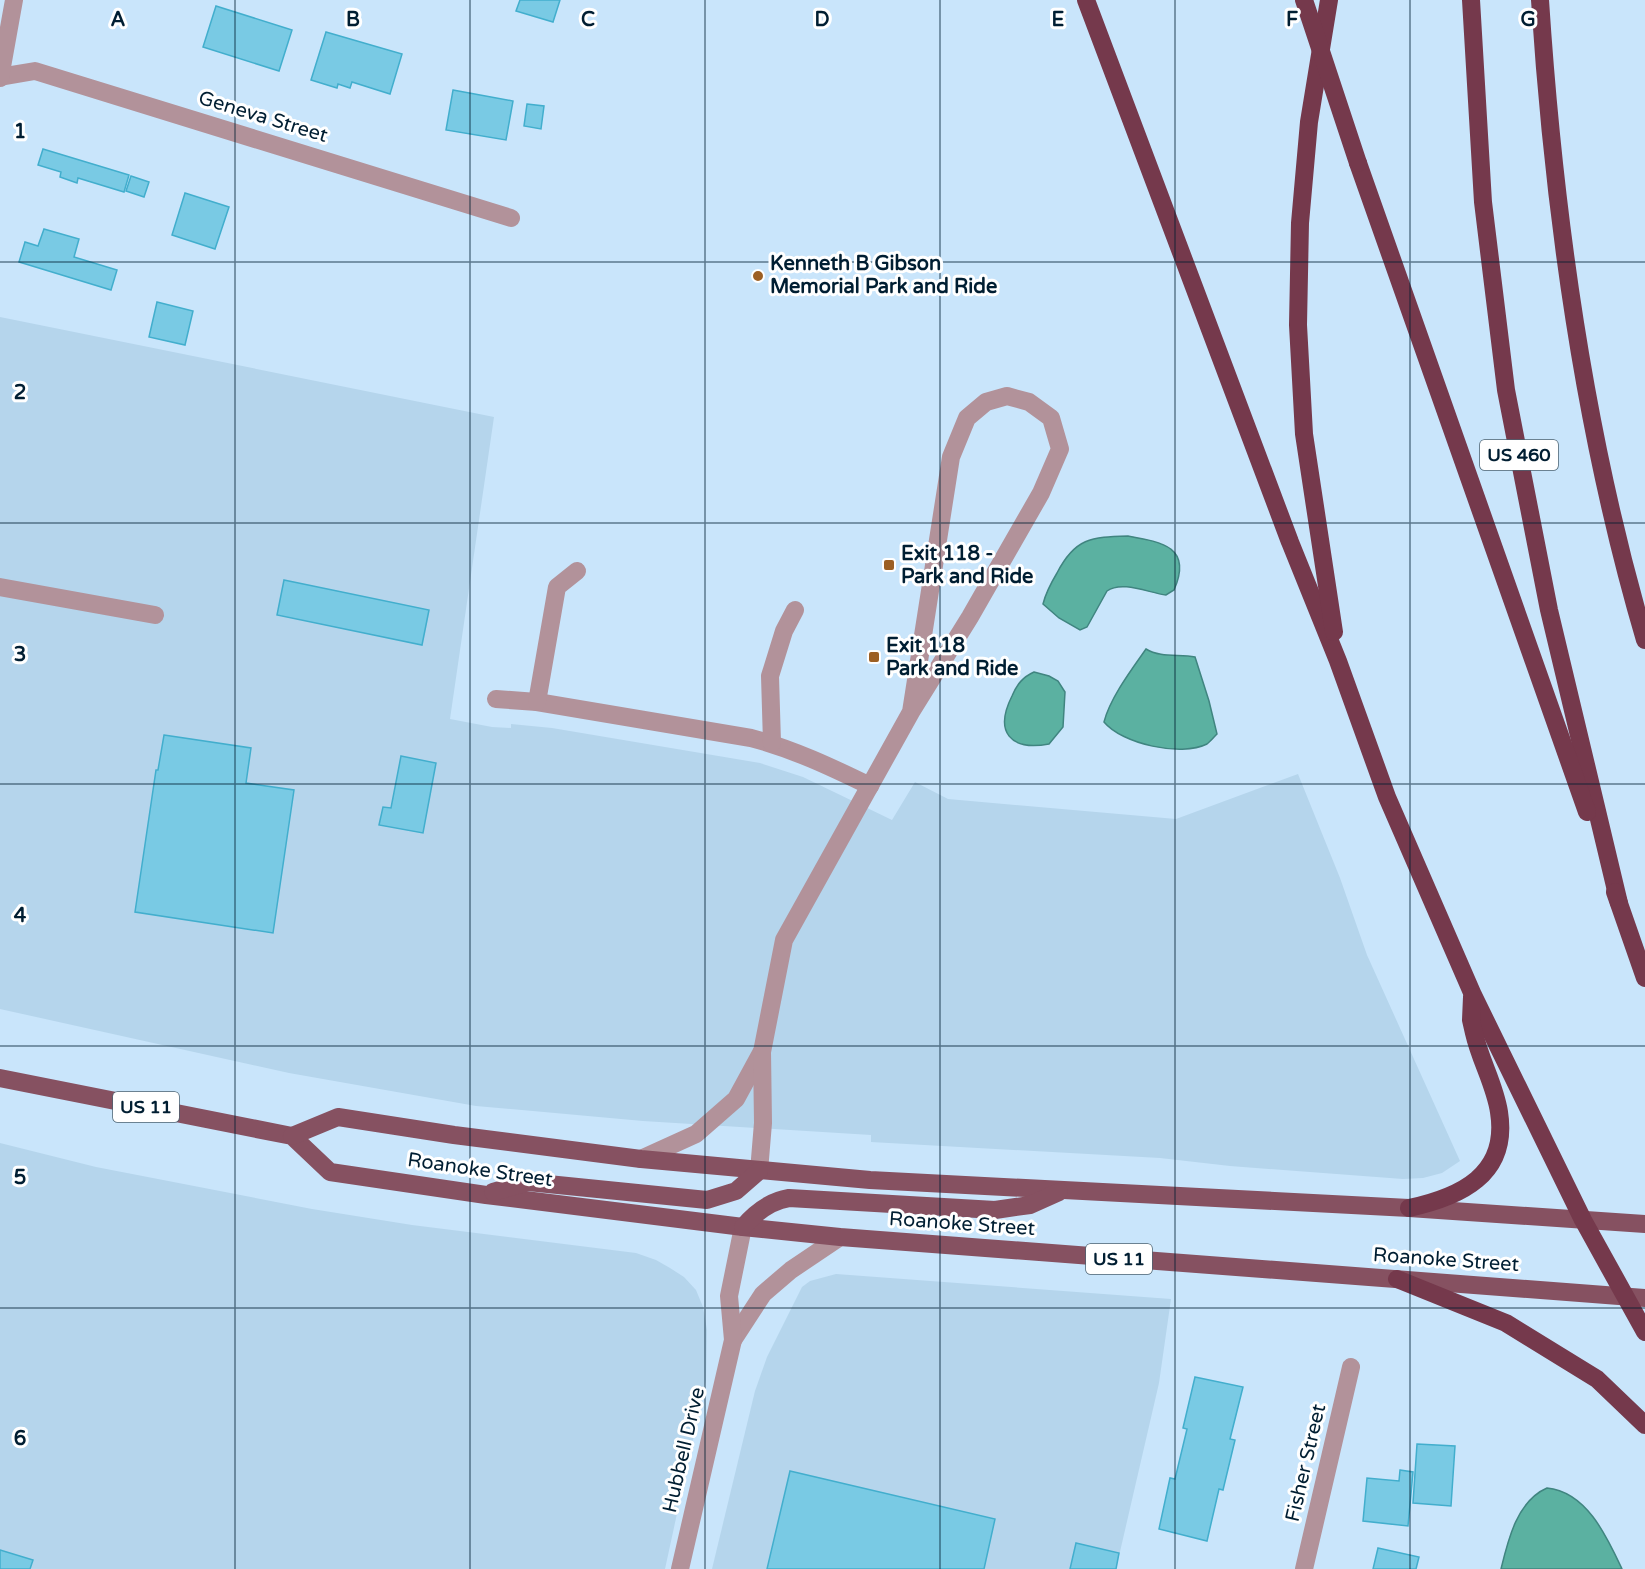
<svg xmlns="http://www.w3.org/2000/svg" width="1645" height="1569" viewBox="0 0 1645 1569" font-family="'Varela Round',sans-serif">
<rect width="100%" height="100%" fill="#c9e5fb"/>
<g fill="#b5d5ec">
<path d="M0,317L494,417L450,719L492,727L511,728V724L552,728L760,763L803,777L892,820L915,782L948,799L1176,819L1298,774L1340,878L1367,955L1460,1161L1442,1173L1423,1178L1403,1179L1230,1166L1160,1158L871,1142V1135L643,1121L476,1106L289,1073L0,1009Z"/>
<path d="M0,1143L96,1167L312,1209L412,1225L636,1253L656,1260L670,1268L684,1277L696,1290L703,1307L707,1330L706,1380L665,1569H0Z"/>
<path d="M836,1274L1171,1299L1159,1383L1116,1569H712L755,1391L767,1357L802,1287L810,1281Z"/>
</g>
<g fill="#5bb1a1" stroke="#408580" stroke-width="1.5">
<path d="M1128,536C1162,542 1193,547 1174,590L1166,595C1149,593 1122,580 1107,591L1087,627L1080,630L1059,618L1043,604C1046,592 1051,583 1057,573C1075,538 1091,537 1128,536Z"/>
<path d="M1146,649C1160,658 1179,654 1195,657L1209,701L1217,734C1214,737 1210,742 1207,744C1181,757 1122,744 1104,722C1110,698 1132,669 1146,649Z"/>
<path d="M1034,672L1049,676L1058,681L1065,692L1063,727L1049,744C1010,751 994,732 1012,696C1017,684 1023,677 1034,672Z"/>
<path d="M1547,1488C1587,1492 1607,1537 1622,1569H1501C1508,1540 1517,1501 1547,1488Z"/>
</g>
<g fill="#79cae4" stroke="#42aecd" stroke-width="1.5">
<path d="M520,0H560L553,22L516,11Z"/>
<path d="M216,6L292,30L279,71L203,47Z"/>
<path d="M326,32L402,54L390,94L352,82L350,88L338,84L337,88L311,80Z"/>
<path d="M453,90L513,101L506,140L446,130Z"/>
<path d="M527,104L544,106L541,129L524,126Z"/>
<path d="M43,149L129,175L124,192L78,178L77,183L60,177L61,172L38,165Z"/>
<path d="M131,176L149,182L144,197L126,191Z"/>
<path d="M185,193L229,207L215,249L172,235Z"/>
<path d="M44,229L79,239L74,257L117,270L111,290L19,262L25,242L38,246Z"/>
<path d="M157,302L193,311L185,345L149,337Z"/>
<path d="M284,580L429,610L422,645L277,615Z"/>
<path d="M164,735L251,748L246,783L294,790L273,933L135,912L156,770H158Z"/>
<path d="M401,756L436,763L423,833L379,825L383,807L391,808Z"/>
<path d="M1195,1377L1243,1387L1230,1439L1235,1440L1223,1490L1219,1489L1207,1541L1159,1529L1170,1478L1175,1479L1187,1429L1183,1428Z"/>
<path d="M1417,1444L1455,1446L1451,1506L1413,1503Z"/>
<path d="M1400,1470L1413,1472L1408,1526L1363,1521L1367,1478L1399,1481Z"/>
<path d="M790,1471L995,1519L984,1569H767Z"/>
<path d="M1076,1543L1119,1553L1116,1569H1070Z"/>
<path d="M1378,1548L1419,1557L1416,1569H1373Z"/>
<path d="M0,1550L33,1560L30,1569H0Z"/>
</g>
<g fill="none" stroke-linecap="round" stroke-linejoin="round">
<g stroke="#b2929a" stroke-width="18">
<path d="M0,77L35,71L511,218"/>
<path d="M0,78L14,0"/>
<path d="M0,587L155,615"/>
<path d="M496,699L537,702L751,738C793,749 831,767 870,786"/>
<path d="M537,702L557,587L577,571"/>
<path d="M772,743L770,676L784,631L795,610"/>
<path d="M641,1159L696,1134L736,1099L761,1053"/>
<path d="M759,1171L763,1123L762,1052L784,940L911,712L970,617L1041,493L1060,449L1051,418L1029,402L1007,396L986,402L967,418L951,457L911,712"/>
<path d="M733,1340L763,1294L791,1270L840,1237"/>
<path d="M680,1569L733,1340L729,1296L743,1227"/>
<path d="M1304,1569L1351,1367"/>
</g>
<g stroke="#865161" stroke-width="18">
<path d="M0,1078L292,1136L330,1172L486,1195L743,1227L840,1237L1645,1298"/>
<path d="M292,1136L338,1117L454,1135L641,1159L870,1180L1409,1208L1645,1224"/>
<path d="M493,1192L528,1182L707,1200L736,1191L759,1171"/>
<path d="M743,1227C755,1213 770,1201 789,1198L995,1210L1030,1205L1059,1192"/>
</g>
<g stroke="#75394c" stroke-width="18">
<path d="M1086,0L1290,542L1338,661L1387,797L1473,995L1583,1220L1645,1332"/>
<path d="M1329,0L1309,122L1300,223L1298,325L1304,434L1334,632"/>
<path d="M1471,0L1483,202L1506,390L1549,610L1619,903"/>
<path d="M1540,0C1554,215 1584,433 1645,640"/>
<path d="M1358,163L1587,812"/>
<path d="M1615,892L1645,978"/>
<path d="M1409,1208C1460,1197 1509,1175 1499,1112C1495,1085 1480,1060 1474,1033L1471,1020L1472,997"/>
<path d="M1397,1279L1506,1323L1597,1379L1645,1425"/>
</g>
<path stroke="#75394c" stroke-width="18" d="M1304,0L1358,163"/>
</g>
<path fill="none" stroke="#001e32" stroke-width="1.5" stroke-opacity="0.55" d="M235,0V1569M470,0V1569M705,0V1569M940,0V1569M1175,0V1569M1410,0V1569M0,262H1645M0,523H1645M0,784H1645M0,1046H1645M0,1308H1645"/>
<g fill="#9c5f23" stroke="#fff" stroke-width="2">
<circle cx="758" cy="276" r="6"/>
<rect x="883" y="559" width="12" height="12" rx="3"/>
<rect x="868" y="651" width="12" height="12" rx="3"/>
</g>
<g text-anchor="middle" dominant-baseline="central" stroke-width="6" stroke-linejoin="round" paint-order="stroke">
<g fill="#fff" stroke="#4c6270" stroke-width="1.5">
<rect x="1480" y="440" width="78" height="30" rx="4.5"/>
<rect x="113" y="1092" width="66" height="30" rx="4.5"/>
<rect x="1086" y="1244" width="66" height="30" rx="4.5"/>
</g>
<g font-size="18" font-weight="bold" fill="#001e32">
<text x="1519" y="455">US 460</text>
<text x="146" y="1107">US 11</text>
<text x="1119" y="1259">US 11</text>
</g>
<g font-size="20" fill="#001e32" stroke="#fff">
<text transform="translate(263 117) rotate(17)">Geneva Street</text>
<text transform="translate(480 1170) rotate(8)">Roanoke Street</text>
<text transform="translate(962 1224) rotate(4)">Roanoke Street</text>
<text transform="translate(1446 1260) rotate(4)">Roanoke Street</text>
<text transform="translate(684 1450) rotate(-77)">Hubbell Drive</text>
<text transform="translate(1306 1463) rotate(-77)">Fisher Street</text>
</g>
<g font-size="20" font-weight="bold" fill="#001e32" stroke="#fff" text-anchor="start">
<text x="770" y="264">Kenneth B Gibson<tspan x="770" dy="23">Memorial Park and Ride</tspan></text>
<text x="901" y="554">Exit 118 -<tspan x="901" dy="23">Park and Ride</tspan></text>
<text x="886" y="646">Exit 118<tspan x="886" dy="23">Park and Ride</tspan></text>
</g>
</g>
<g font-size="20" text-anchor="middle" font-weight="bold" fill="#001e32" stroke="#fff" stroke-width="6" stroke-linejoin="round" paint-order="stroke">
<text x="118" y="26">A</text>
<text x="353" y="26">B</text>
<text x="588" y="26">C</text>
<text x="822" y="26">D</text>
<text x="1058" y="26">E</text>
<text x="1292" y="26">F</text>
<text x="1528" y="26">G</text>
<text x="20" y="138">1</text>
<text x="20" y="399">2</text>
<text x="20" y="661">3</text>
<text x="20" y="922">4</text>
<text x="20" y="1184">5</text>
<text x="20" y="1445">6</text>
</g>
</svg>
